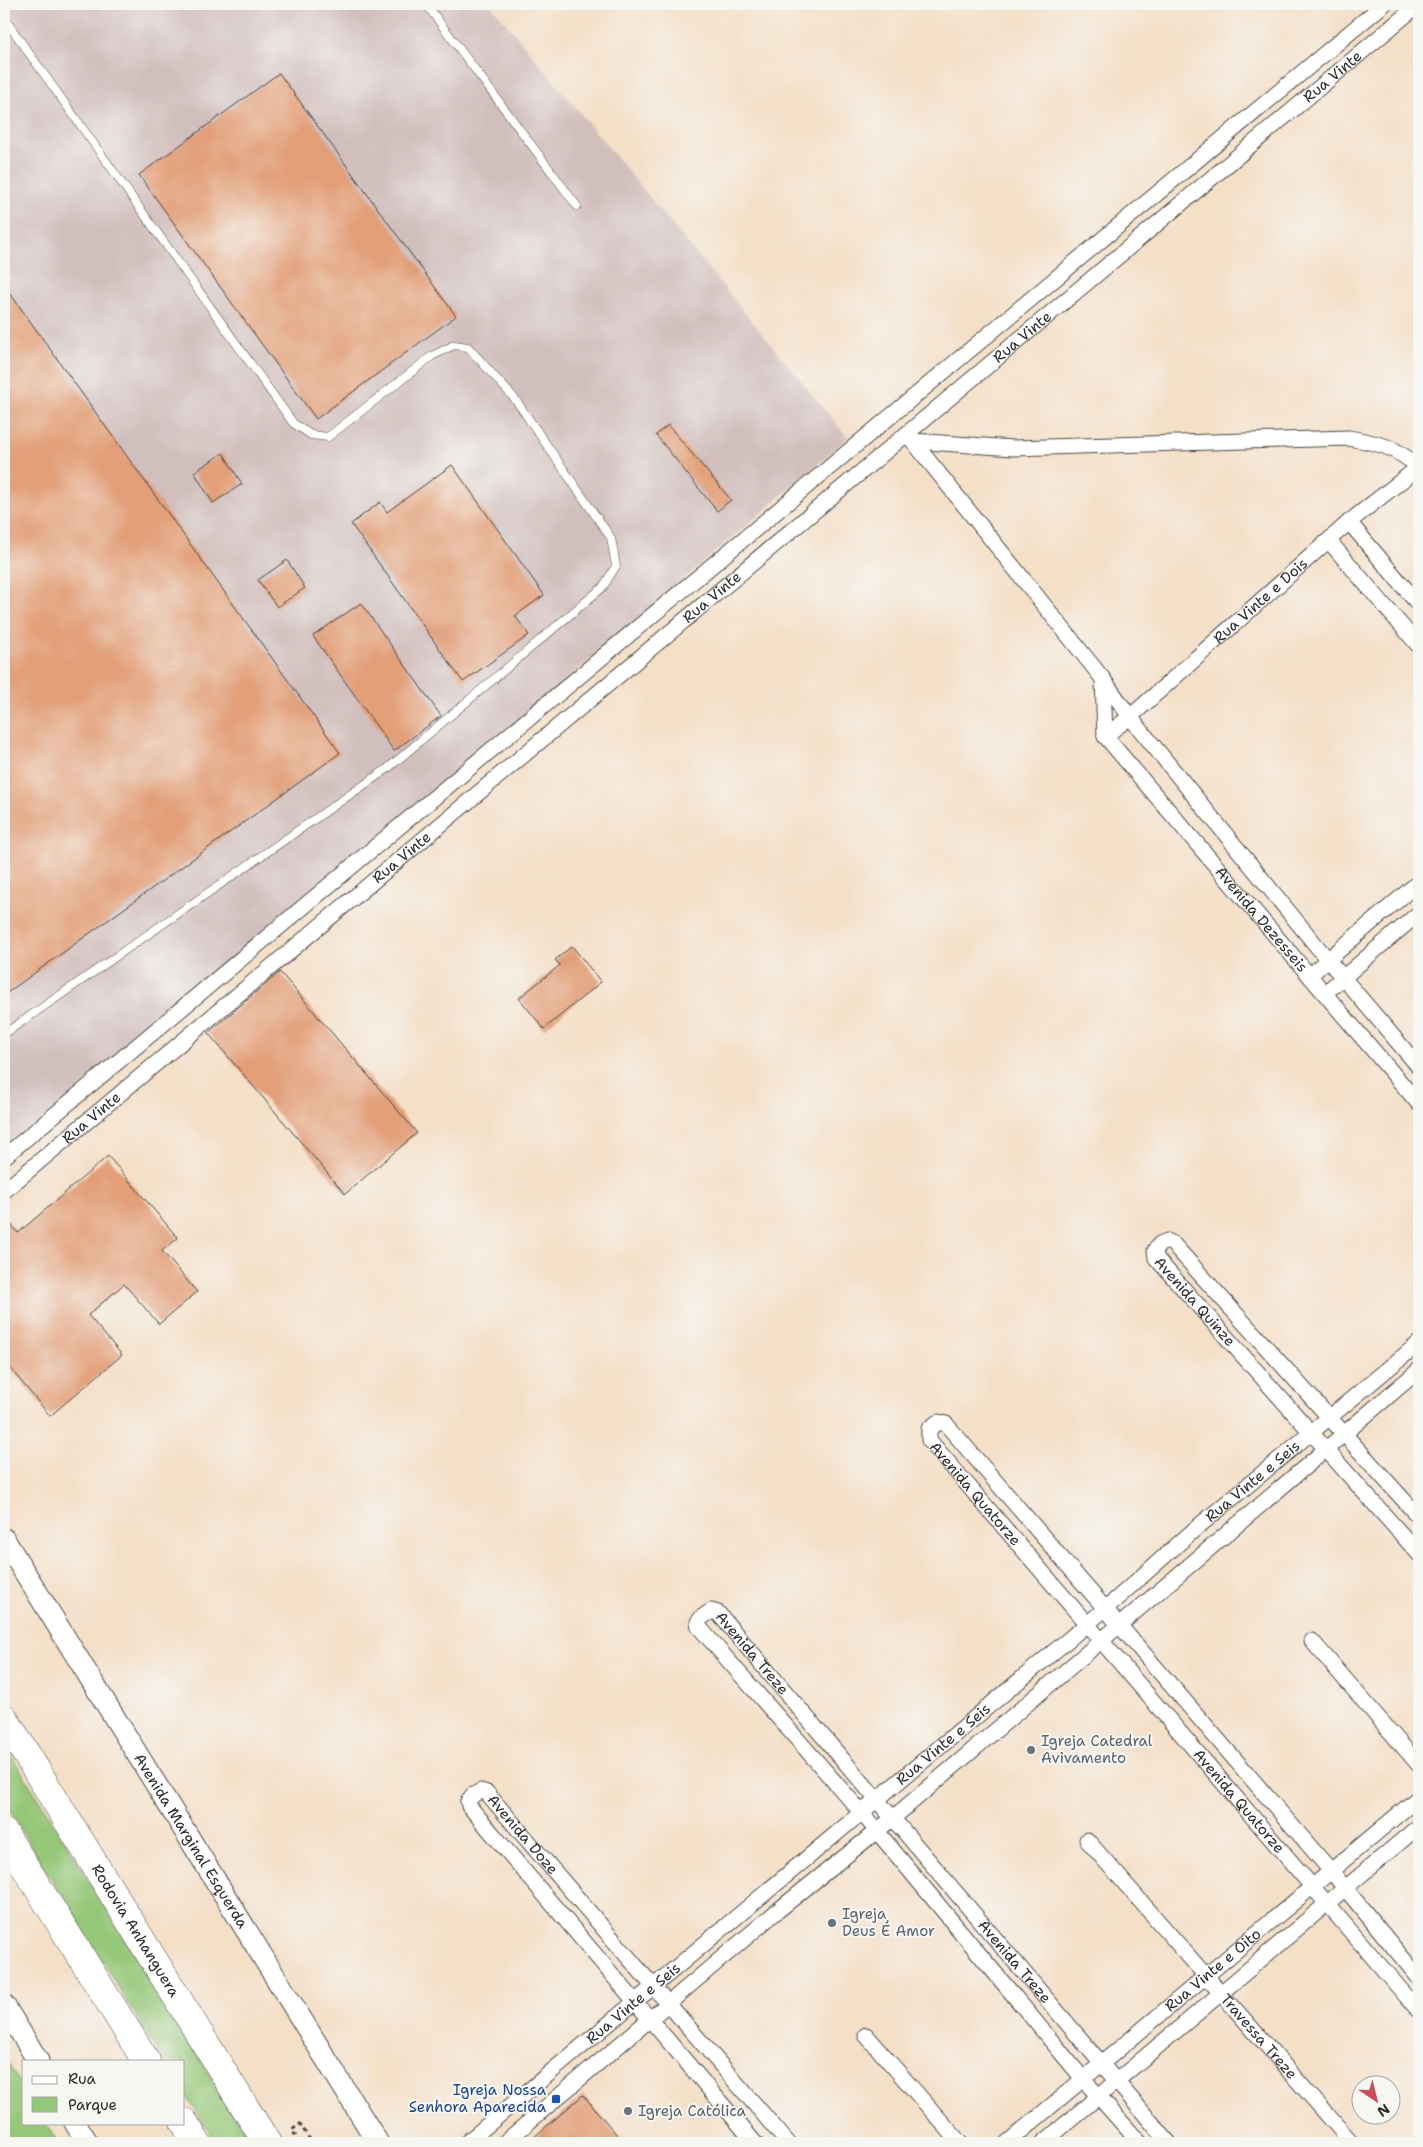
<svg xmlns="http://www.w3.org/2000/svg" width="1423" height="2147" viewBox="0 0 1423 2147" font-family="'Shantell Sans',sans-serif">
<rect width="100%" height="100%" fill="#f6f6f2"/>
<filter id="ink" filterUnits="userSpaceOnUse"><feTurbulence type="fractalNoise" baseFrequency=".02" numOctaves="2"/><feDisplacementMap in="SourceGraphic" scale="10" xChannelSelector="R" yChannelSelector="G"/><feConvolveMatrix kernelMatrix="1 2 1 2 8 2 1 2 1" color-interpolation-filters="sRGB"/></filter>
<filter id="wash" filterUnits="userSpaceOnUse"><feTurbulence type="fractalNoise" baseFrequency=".0096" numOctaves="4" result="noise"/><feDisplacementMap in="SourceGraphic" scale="20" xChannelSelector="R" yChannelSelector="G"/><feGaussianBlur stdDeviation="1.12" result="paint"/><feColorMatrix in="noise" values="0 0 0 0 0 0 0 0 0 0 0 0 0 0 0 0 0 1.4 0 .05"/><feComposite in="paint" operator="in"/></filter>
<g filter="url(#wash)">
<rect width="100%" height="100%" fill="#f4dfc7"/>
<path fill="#f6d2c3" d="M1419,1025V1069L1397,1043Z"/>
<path fill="#d1bfbd" d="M4,4H490L848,438L443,786L4,1151Z"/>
<g fill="#95c778" stroke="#607952">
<path d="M4,1743L252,2143H216L184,2092V2061H164L4,1802Z"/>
<path d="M4,2057L24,2089V2123H45L58,2143H4Z"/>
</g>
<g id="blocks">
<g fill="#e29f78">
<path d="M279,73L456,316L316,419L139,175Z"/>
<path d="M4,285L340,753L4,995Z"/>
<path d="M668,425L731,500L717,511L656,435Z"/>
<path d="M223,453L242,484L213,503L194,472Z"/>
<path d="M452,465L544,595L515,616L529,635L463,682L351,524L380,502L387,512Z"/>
<path d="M287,560L305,588L277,607L258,580Z"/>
<path d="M361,603L441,716L394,751L313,636Z"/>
<path d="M572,946L601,982L544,1029L519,998L560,965L555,960Z"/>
<path d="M280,972L417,1133L345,1194L208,1033Z"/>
<path d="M108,1156L178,1238L162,1251L197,1292L159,1324L124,1284L88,1315L122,1355L50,1416L4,1361V1216L18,1233Z"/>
<path d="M583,2095L624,2143H527Z"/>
</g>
</g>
</g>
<g filter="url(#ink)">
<use href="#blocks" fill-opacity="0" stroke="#494642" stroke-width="1"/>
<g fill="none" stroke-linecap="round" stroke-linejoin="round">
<g stroke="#494642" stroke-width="9">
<g id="lane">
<path d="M426,4L577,206"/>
<path d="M4,18L293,423L311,435L328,437L432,356L454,345L468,347L515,399L611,538L616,566L603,587L387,769L4,1034"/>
</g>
</g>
<g stroke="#494642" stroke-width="17">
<g id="street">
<path d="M908,435L1103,679L1130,717L1328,960L1419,1067"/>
<path d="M913,441L1013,448L1349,438C1382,444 1393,446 1419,467"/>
<path d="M1349,522L1419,605"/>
<path d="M1329,541L1419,646"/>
<path d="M1103,679L1105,736"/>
<path id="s1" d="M1105,736L1419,1104"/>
<path id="s2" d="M1105,736L1130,717L1349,522L1419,467"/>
<path d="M1310,975L1419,882"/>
<path d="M1325,993L1419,913"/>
<path d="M4,1157L1384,4"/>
<path id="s3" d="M4,1191L1419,4"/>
<path id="s4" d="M1419,1517L1173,1244L1167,1241L1160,1244L1155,1250L1156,1258L1419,1554"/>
<path d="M1312,1641L1419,1765"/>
<path id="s5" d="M1087,1840L1352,2143"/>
<path id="s6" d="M1419,1978L1331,1871L946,1424L938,1422L929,1429V1440L1419,2011"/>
<path d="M866,2035L960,2143"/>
<path id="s7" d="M466,2143L1105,1609L1194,1530L1419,1343"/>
<path d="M504,2143L776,1912L893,1818L1419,1370"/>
<path id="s8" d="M755,2143L469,1806L468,1801L473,1795L481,1791L487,1793L788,2143"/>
<path id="s9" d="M1007,2143L1419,1797"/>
<path d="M1043,2143L1419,1826"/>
<path id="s10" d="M1140,2143L1084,2080L861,1812L699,1627L698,1622L701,1618L711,1611L718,1613L1169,2143"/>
</g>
</g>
<g stroke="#494642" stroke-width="23">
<g id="secondary">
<path id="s11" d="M4,1539L378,2143"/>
<path d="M4,2005L38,2061"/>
<path d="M75,2123L88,2143"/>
</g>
</g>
<g stroke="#494642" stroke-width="29">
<g id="highway">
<path id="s12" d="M4,1718L267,2143"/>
<path d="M4,1833L146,2061"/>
<path d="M184,2122L197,2143"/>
</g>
</g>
<path stroke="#494642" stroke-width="3" stroke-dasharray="4 4" stroke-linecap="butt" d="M300,2143L292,2130L300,2124L312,2143"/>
<use href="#lane" stroke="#fff" stroke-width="8"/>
<use href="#street" stroke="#fff" stroke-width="15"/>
<use href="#secondary" stroke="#fff" stroke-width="21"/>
<use href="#highway" stroke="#fff" stroke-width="28"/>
</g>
</g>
<g fill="#6b7280" stroke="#f6f6f2" stroke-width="2">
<circle cx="1031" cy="1750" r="5"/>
<circle cx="832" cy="1923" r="5"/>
<circle cx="628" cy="2111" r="5"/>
</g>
<rect fill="#1a4fb4" stroke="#f6f6f2" stroke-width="2" x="551" y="2094" width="10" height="10" rx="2.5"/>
<g text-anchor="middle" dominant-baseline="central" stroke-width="4" stroke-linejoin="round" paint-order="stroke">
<g font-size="15" fill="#2b2b2b" stroke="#f6f6f2">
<text stroke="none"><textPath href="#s3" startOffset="1734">Rua Vinte</textPath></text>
<text stroke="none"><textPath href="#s3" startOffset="1329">Rua Vinte</textPath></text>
<text stroke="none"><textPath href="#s3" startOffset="924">Rua Vinte</textPath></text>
<text stroke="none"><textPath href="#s2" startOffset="206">Rua Vinte e Dois</textPath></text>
<text stroke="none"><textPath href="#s3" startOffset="519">Rua Vinte</textPath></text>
<text stroke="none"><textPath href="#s1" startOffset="241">Avenida Dezesseis</textPath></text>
<text stroke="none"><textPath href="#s3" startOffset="114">Rua Vinte</textPath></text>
<text stroke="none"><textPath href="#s4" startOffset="456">Avenida Quinze</textPath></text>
<text stroke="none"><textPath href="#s7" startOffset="1028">Rua Vinte e Seis</textPath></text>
<text stroke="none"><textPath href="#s6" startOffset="830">Avenida Quatorze</textPath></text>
<text stroke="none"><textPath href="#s10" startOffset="761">Avenida Treze</textPath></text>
<text stroke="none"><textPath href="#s7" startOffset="622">Rua Vinte e Seis</textPath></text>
<text stroke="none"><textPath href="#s6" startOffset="1235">Avenida Quatorze</textPath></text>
<text stroke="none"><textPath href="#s8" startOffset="525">Avenida Doze</textPath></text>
<text stroke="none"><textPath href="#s11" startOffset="355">Avenida Marginal Esquerda</textPath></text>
<text stroke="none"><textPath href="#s12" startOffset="250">Rodovia Anhanguera</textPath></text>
<text stroke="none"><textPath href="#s10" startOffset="1166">Avenida Treze</textPath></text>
<text stroke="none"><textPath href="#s9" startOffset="269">Rua Vinte e Oito</textPath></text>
<text stroke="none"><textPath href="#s7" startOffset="218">Rua Vinte e Seis</textPath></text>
<text stroke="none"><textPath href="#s5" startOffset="261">Travessa Treze</textPath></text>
</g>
<g font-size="15" fill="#5b616d" stroke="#f6f6f2" text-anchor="start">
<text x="1041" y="1741">Igreja Catedral<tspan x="1041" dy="17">Avivamento</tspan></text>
<text x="842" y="1914">Igreja<tspan x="842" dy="17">Deus É Amor</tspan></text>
<text x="638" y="2111">Igreja Católica</text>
</g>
<g font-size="15" fill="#164399" stroke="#f6f6f2" text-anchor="end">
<text x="546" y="2090">Igreja Nossa<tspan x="546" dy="17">Senhora Aparecida</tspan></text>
</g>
</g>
<rect width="1423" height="2147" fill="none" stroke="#f6f6f2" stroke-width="20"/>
<rect x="22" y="2060" width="162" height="65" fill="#f6f6f2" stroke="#a5a5a2"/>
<rect x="32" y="2076" width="25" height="8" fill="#ffffff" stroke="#a5a5a2"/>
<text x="68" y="2084" font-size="15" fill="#2b2b2b">Rua</text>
<rect x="32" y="2097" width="25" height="15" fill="#95c778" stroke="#a5a5a2"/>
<text x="68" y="2110" font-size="15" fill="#2b2b2b">Parque</text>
<g transform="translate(1376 2100) rotate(145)"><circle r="24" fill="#f6f6f2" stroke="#a5a5a2"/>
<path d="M0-4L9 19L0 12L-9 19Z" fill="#d1495b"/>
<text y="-8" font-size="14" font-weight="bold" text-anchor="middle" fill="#2b2b2b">N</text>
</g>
</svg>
